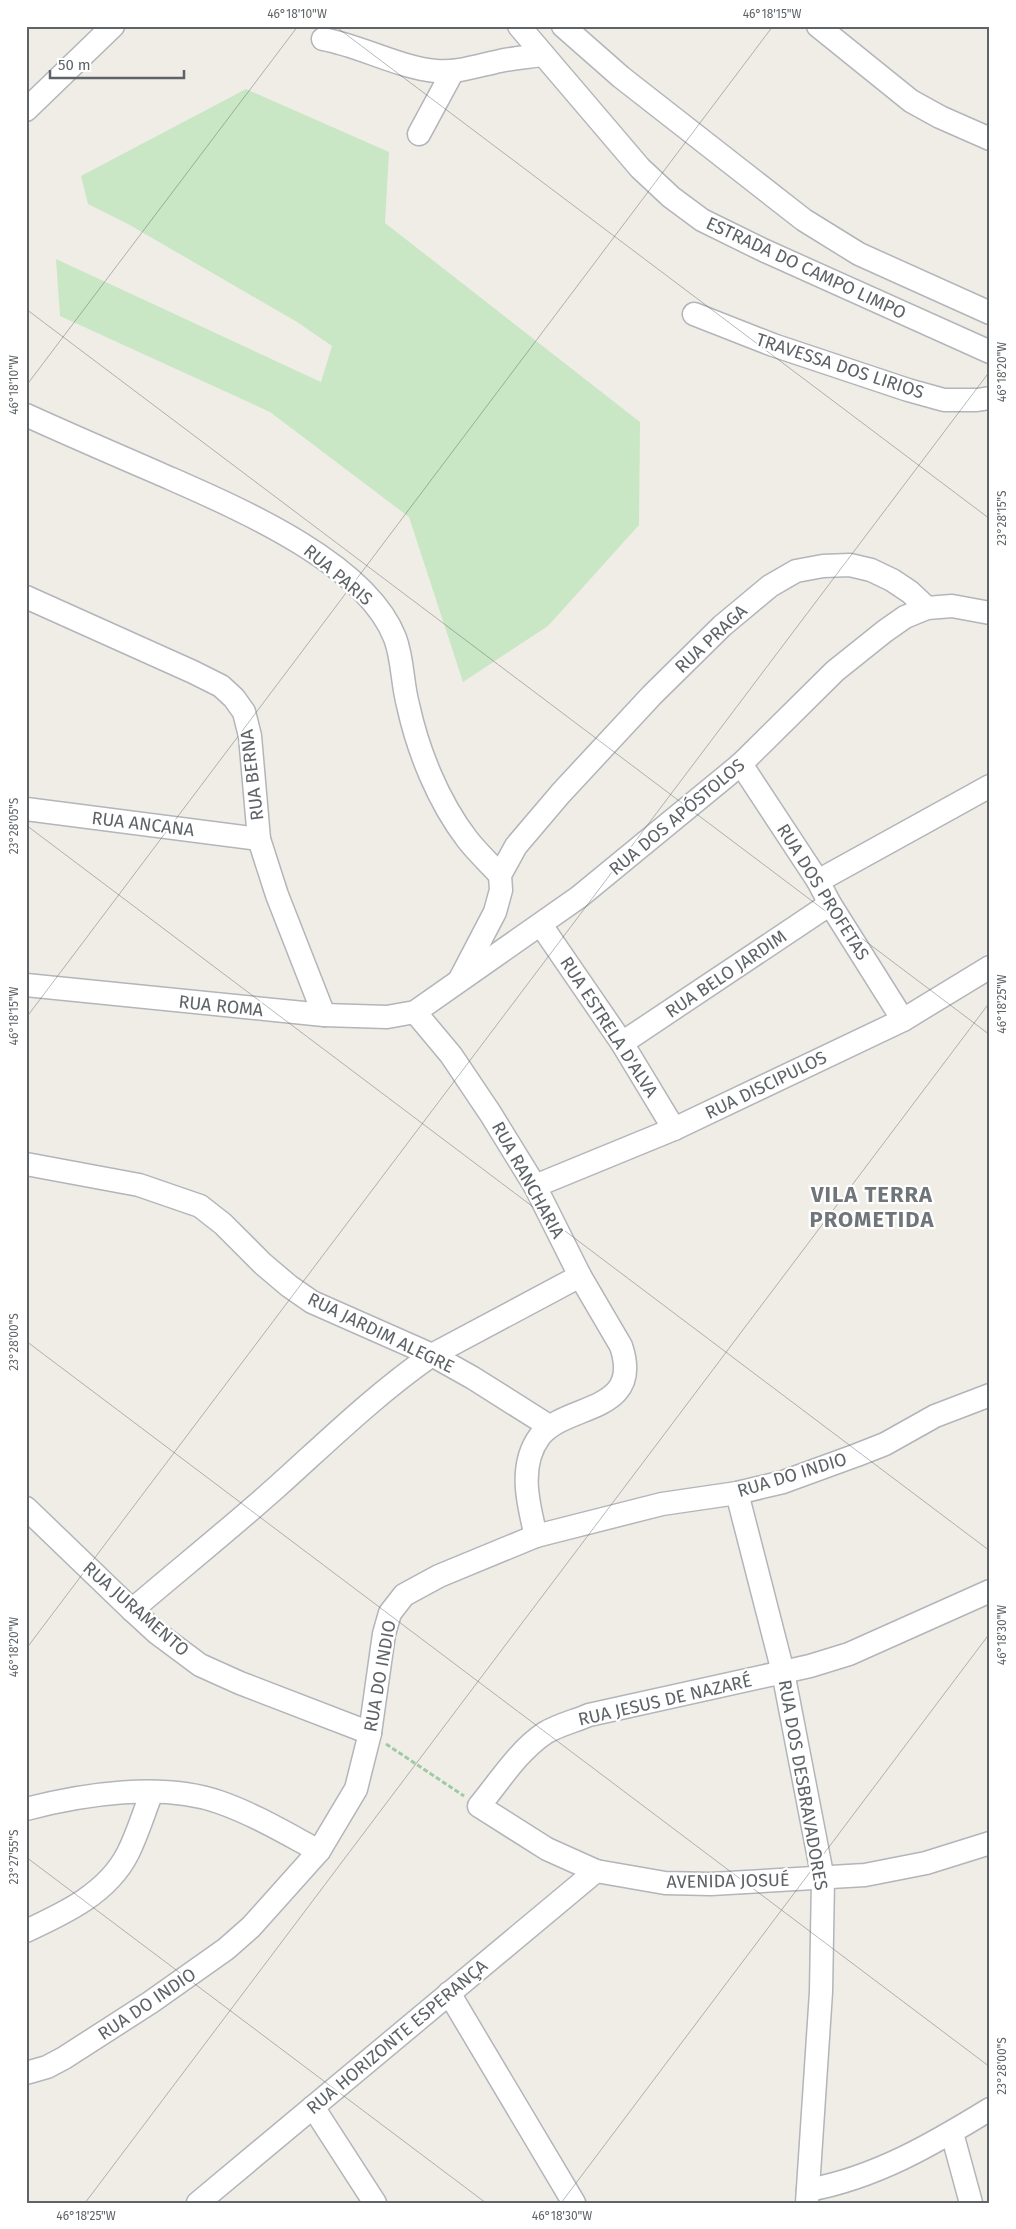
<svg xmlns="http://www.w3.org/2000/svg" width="1016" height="2229" viewBox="0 0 1016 2229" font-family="'Fira Sans',sans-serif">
<rect width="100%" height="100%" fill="#f0ede7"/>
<path fill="#c9e7c4" d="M246,89L389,152L385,223L640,422L639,525L548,626L463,682L409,517L270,412L60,316L56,259L321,382L332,346L297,322L128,224L88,204L81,176Z"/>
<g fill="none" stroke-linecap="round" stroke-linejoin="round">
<g stroke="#b2b5b9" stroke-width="25">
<g id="minor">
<path d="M519,26L640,168L671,197L702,220L763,250L990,352"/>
<path d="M563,26L621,77L804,220L859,254L990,313"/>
<path d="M818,26L911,101L940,117L990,139"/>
<path d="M323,39C361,46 397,67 436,71C458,73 480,65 500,61C514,58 528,57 542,55"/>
<path d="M26,110L113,26"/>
<path d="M419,134L453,71"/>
<path d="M694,314L773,345L908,390L944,400H977L990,398"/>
<path d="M26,415C70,435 114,454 158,473C230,505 365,560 395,638C403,659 402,683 408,705C418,751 438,801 467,839C477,852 489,863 500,875"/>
<path d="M26,597L193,672L221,686L234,698L244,712L250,736L259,839L277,895L324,1015"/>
<path d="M741,764L818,881L830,904L903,1020"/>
<path d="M26,809L259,839"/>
<path d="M818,881L990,786"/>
<path d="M541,925L622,1043L674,1129"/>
<path d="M460,979L495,912L501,890L500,875L516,846L561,793L652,695L722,626L770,586L796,571L823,566L850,565L871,570L892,580L910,592L927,608"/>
<path d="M26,985L324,1015L387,1017L415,1012L579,897L741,764L835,671L885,631L905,617L927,608L952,606L990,613"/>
<path d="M415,1012L451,1055L490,1113L535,1186L580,1276L621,1346C644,1414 566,1403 540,1436C518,1465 528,1504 536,1536"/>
<path d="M622,1043L830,904"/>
<path d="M26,1164L139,1185L200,1206L223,1224L263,1264L289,1286L312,1302L432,1355L473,1378L549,1426"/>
<path d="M535,1186L674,1129L903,1020L990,967"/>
<path d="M737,1493L783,1672L823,1879L821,1992L807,2203"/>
<path d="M26,1508L132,1610L157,1633L200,1665L240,1683L370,1733"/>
<path d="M990,1591L849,1654L810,1666L589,1715C575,1721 558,1725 545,1733C518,1751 499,1782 479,1806L547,1849L596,1871L665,1883L711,1884L865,1875L926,1863L990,1843"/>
<path d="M132,1610C181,1568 231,1528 279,1485C329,1440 377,1393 432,1355L580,1276"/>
<path d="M26,1809C84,1794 162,1782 219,1802C254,1814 287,1834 319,1851"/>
<path d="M26,1931C65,1913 108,1893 128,1853C138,1833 144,1812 152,1792"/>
<path d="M449,1993L574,2203"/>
<path d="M26,2073L47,2067L64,2058L151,2002L226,1949L251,1927L319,1851L356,1789L370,1733L384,1634L390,1613L404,1595L439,1576L536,1536L662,1504L737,1493L783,1482L857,1455L885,1444L935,1416L990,1395"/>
<path d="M313,2107L375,2203"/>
<path d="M952,2133L971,2203"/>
<path d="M808,2190C875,2178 933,2144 990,2109"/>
<path d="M198,2203L596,1871"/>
</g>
</g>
<path stroke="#9fcaa5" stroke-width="3" stroke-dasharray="5 2.5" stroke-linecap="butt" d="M386,1744L464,1796"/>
<use href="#minor" stroke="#fff" stroke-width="22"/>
</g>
<path fill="none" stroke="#5e6367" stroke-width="1" stroke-opacity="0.45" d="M335,26L990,519M26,309L990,1035M26,386L298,26M26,825L990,1551M26,1018L773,26M26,1341L990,2067M26,1649L990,371M26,1857L486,2203M85,2203L990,1002M561,2203L990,1633"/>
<g text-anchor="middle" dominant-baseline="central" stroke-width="4.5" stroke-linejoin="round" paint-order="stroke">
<g font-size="18" fill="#5e6367" stroke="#fff">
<text transform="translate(806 268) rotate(25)">ESTRADA DO CAMPO LIMPO</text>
<text transform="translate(840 366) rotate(18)">TRAVESSA DOS LIRIOS</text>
<text transform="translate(338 575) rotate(40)">RUA PARIS</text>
<text transform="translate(711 639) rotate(-43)">RUA PRAGA</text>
<text transform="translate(252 775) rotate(-97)">RUA BERNA</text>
<text transform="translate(677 817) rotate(-40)">RUA DOS APÓSTOLOS</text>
<text transform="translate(143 824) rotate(7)">RUA ANCANA</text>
<text transform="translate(823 892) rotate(58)">RUA DOS PROFETAS</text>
<text transform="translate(726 974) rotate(-34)">RUA BELO JARDIM</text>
<text transform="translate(221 1006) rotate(6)">RUA ROMA</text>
<text transform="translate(609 1027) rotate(57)">RUA ESTRELA D'ALVA</text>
<text transform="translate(766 1085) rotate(-26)">RUA DISCIPULOS</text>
<text transform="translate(528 1180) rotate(61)">RUA RANCHARIA</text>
<text transform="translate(381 1333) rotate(26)">RUA JARDIM ALEGRE</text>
<text transform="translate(792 1475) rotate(-17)">RUA DO INDIO</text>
<text transform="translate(136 1609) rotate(41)">RUA JURAMENTO</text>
<text transform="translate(380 1676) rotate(-80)">RUA DO INDIO</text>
<text transform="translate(665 1700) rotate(-13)">RUA JESUS DE NAZARÉ</text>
<text transform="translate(803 1785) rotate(80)">RUA DOS DESBRAVADORES</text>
<text transform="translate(728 1881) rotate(-1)">AVENIDA JOSUÉ</text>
<text transform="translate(147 2004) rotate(-34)">RUA DO INDIO</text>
<text transform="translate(397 2037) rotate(-40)">RUA HORIZONTE ESPERANÇA</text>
</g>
<g font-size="22" font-weight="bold" letter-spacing="1" fill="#6f7579" stroke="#fff">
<text x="872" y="1194">VILA TERRA<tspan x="872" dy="25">PROMETIDA</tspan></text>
</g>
</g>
<rect width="1016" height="2229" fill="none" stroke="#ffffff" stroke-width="55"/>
<path d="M50 70v8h134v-8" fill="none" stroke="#5e6367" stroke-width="2.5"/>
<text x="58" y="70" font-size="15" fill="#5e6367" stroke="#ffffff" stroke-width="4" paint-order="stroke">50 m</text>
<rect x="28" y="28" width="960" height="2174" fill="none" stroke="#5e6367" stroke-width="2"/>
<g font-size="12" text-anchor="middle" fill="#5e6367">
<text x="297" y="18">46°18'10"W</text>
<text x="772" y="18">46°18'15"W</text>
<text transform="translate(1002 372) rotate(-90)" y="4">46°18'20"W</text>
<text transform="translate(14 385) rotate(-90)" y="4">46°18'10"W</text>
<text transform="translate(1002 518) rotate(-90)" y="4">23°28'15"S</text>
<text transform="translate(14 826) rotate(-90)" y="4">23°28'05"S</text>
<text transform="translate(1002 1004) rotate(-90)" y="4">46°18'25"W</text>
<text transform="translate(14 1016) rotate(-90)" y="4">46°18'15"W</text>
<text transform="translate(14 1342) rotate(-90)" y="4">23°28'00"S</text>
<text transform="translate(1002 1635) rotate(-90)" y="4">46°18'30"W</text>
<text transform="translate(14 1647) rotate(-90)" y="4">46°18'20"W</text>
<text transform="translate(14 1857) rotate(-90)" y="4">23°27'55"S</text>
<text transform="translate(1002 2066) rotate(-90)" y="4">23°28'00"S</text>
<text x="86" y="2220">46°18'25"W</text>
<text x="562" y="2220">46°18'30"W</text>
</g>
</svg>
